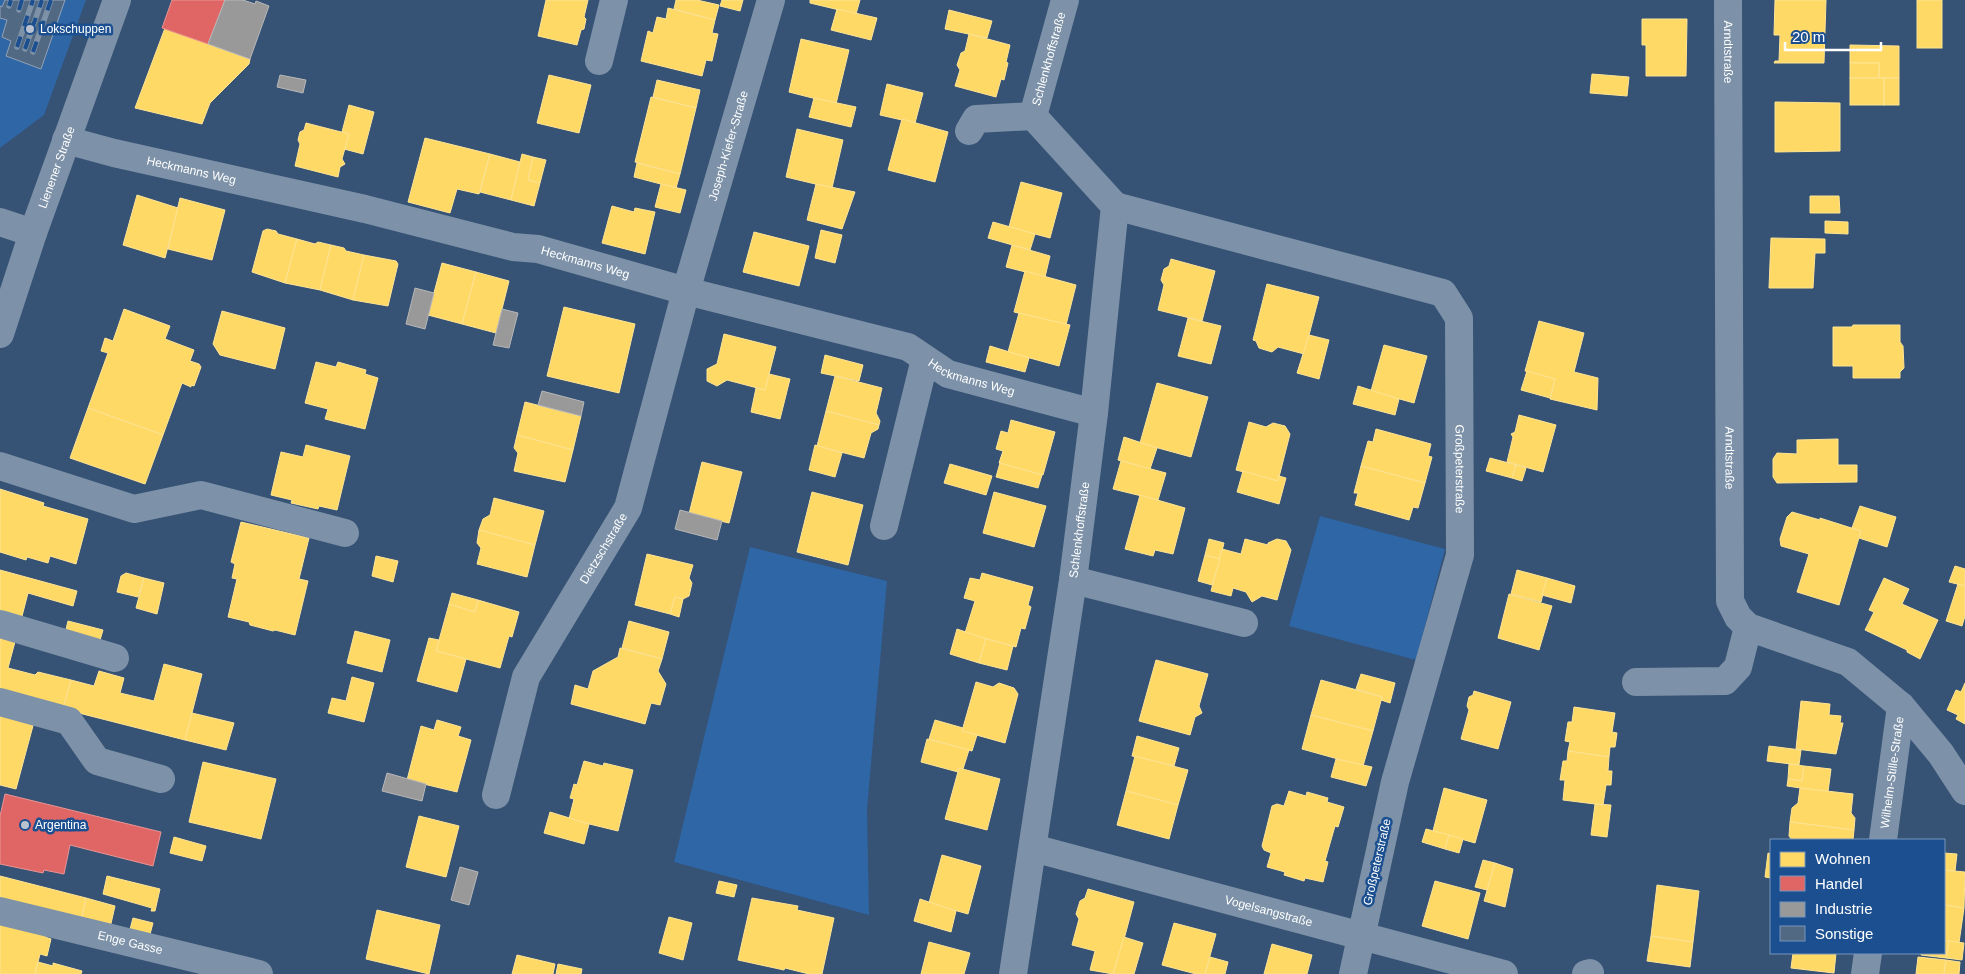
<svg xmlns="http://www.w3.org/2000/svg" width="1965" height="974" viewBox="0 0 1965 974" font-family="Arial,sans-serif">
<rect width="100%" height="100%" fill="#365274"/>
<g fill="#2f66a5">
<path d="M0,0H86L44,115L0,148Z"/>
<path d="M1320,516L1445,549L1416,660L1289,626Z"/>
<path d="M750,547L887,581L867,810L869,915L674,862Z"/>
</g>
<g fill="#ffd966" stroke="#ffe494">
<path d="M546,0H588L584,17L586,19L584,29L581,30L577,45L538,36Z"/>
<path d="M676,0H697L719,5L715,20L674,9Z"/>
<path d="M722,0H743L740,11L720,6Z"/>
<path d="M810,0H860L856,14L810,3Z"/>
<path d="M1775,0H1826L1824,63H1774L1775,61H1779L1780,35H1774Z"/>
<rect x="1917" y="0" width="25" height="48"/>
<path d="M668,8L715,20L712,33L718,34L712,61L706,60L702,76L641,61L648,31L653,33L657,17L666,19Z"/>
<path d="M837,9L877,18L871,40L831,30Z"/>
<path d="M949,10L992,21L987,38L945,29Z"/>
<path d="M1642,19H1687L1686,76H1646V45H1642Z"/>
<path d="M165,28L250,59L249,64L210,103L202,124L135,108Z"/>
<path d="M969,34L1010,45L1006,62L1008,63L1004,80L1001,79L996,97L955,86L960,70L957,65L961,53L965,51Z"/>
<path d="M801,39L849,50L836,104L789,92Z"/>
<path d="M1850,45L1899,46V78H1879V63H1850Z"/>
<rect x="1850" y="63" width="29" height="15"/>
<path d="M1592,74L1629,77L1627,96L1590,93Z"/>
<path d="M549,75L591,85L579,133L537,123Z"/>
<rect x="1850" y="78" width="34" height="27"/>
<rect x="1884" y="78" width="15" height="27"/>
<path d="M657,80L700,90L696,108L653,97Z"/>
<path d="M887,84L923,93L915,123L880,115Z"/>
<path d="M651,97L696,108L680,174L635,162Z"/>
<path d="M814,98L856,107L851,127L809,117Z"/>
<path d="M1775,102L1840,103V151L1775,152Z"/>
<path d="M349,105L374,112L363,154L344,149L349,134L342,132Z"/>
<path d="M902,119L948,132L935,182L888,170Z"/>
<path d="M306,123L349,134L342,159L345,164L340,167L338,177L295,166L300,144L298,140L300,132L304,130Z"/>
<path d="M797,129L843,140L832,188L786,177Z"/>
<path d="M425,138L490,154L479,194L457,189L450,213L408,202Z"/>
<path d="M490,154L520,162L511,200L480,192Z"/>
<path d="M522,154L533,157L528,180L540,183L534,206L511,200Z"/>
<path d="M533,157L546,160L540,183L528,180Z"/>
<path d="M637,163L680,174L676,188L634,177Z"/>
<path d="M1021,182L1062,193L1050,238L1009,227Z"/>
<path d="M661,184L686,190L680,213L655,207Z"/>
<path d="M816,184L855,192L842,229L807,220Z"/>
<path d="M137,195L178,208L165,258L123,245Z"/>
<path d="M1810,196H1839L1840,213H1810Z"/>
<path d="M180,198L225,210L212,260L168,249Z"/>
<path d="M612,206L634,212L635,208L655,212L645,254L602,243Z"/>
<path d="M1825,221L1848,222V234L1825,233Z"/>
<path d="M993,222L1035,234L1030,250L988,238Z"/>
<path d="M267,229L276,231L278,234L297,239L285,283L252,272L263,231Z"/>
<path d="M821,230L842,235L835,263L815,258Z"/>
<path d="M754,232L809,246L799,286L743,272Z"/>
<path d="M1771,238L1825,239V253H1815L1813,288H1769Z"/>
<path d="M297,239L315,244L318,242L331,245L320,290L285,283Z"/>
<path d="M331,245L344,248L346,251L364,255L353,300L320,290Z"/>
<path d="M1012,245L1050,256L1045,277L1006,267Z"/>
<path d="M364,255L396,261L398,264L388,306L353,300Z"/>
<path d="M1171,259L1215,271L1202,321L1158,310L1164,285L1161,280L1164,269L1169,266Z"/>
<path d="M442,263L476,272L462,324L428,315Z"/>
<path d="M1025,271L1076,285L1066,325L1014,312Z"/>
<path d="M476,272L509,281L496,333L462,324Z"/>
<path d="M1267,284L1319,297L1304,354L1278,347L1272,352L1259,348L1256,341L1253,340Z"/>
<path d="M564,307L635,324L619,393L547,376Z"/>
<path d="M124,309L170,326L165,339L194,350L190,361L199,364L201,367L194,386L191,385V387L182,383L163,435L88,408L108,353L101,351L105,338L113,341Z"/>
<path d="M222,311L285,328L275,369L220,355L213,344Z"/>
<path d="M1019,313L1070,325L1059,366L1008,352Z"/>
<path d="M1188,318L1221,326L1211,364L1178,356Z"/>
<path d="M1539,321L1584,333L1574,372L1598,378L1597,410L1550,399L1555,379L1525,371Z"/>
<path d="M1853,325H1900V342L1903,346L1904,368L1900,372V378H1853V366H1833V327H1852Z"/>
<path d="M724,334L776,347L765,390L727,380L717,386L707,381V369L717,364Z"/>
<path d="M1309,335L1329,340L1319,379L1297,373Z"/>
<path d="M1384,345L1427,356L1414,403L1371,391Z"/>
<path d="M990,346L1029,358L1025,372L986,362Z"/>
<path d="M825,355L863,365L859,381L821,373Z"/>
<path d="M316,362L336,367L338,362L366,370L365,374L378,378L365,429L325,419L328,409L305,403Z"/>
<path d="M1527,371L1555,379L1550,398L1521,390Z"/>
<path d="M769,374L790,379L780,419L751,412L756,388L765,390Z"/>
<path d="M835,376L882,388L876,413L880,421L879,425L826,411Z"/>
<path d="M1157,383L1208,397L1191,457L1140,443Z"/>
<path d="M1358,386L1399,399L1395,415L1353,404Z"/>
<path d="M525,402L581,416L573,450L517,435Z"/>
<path d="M88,408L163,435L145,484L70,458Z"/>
<path d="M826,411L879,425L878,429L871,433L864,458L817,446Z"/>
<path d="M1519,415L1556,425L1543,472L1507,462L1513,437L1511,434L1515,432Z"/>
<path d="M1011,420L1055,432L1043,475L999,463L1003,451L996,449L1001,431L1008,433Z"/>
<path d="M1249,422L1266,427L1273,423L1285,426L1290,434L1278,481L1236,470Z"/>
<path d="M1376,429L1431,444L1428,456L1432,457L1425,483L1361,466L1368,441L1373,442Z"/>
<path d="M517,435L573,450L565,482L514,471L518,453L514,448Z"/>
<path d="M1124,437L1157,448L1150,469L1118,460Z"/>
<path d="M1838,439V465H1857V482L1777,483L1773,477V459L1777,453L1797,454V440Z"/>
<path d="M306,445L350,456L337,510L319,506L318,509L291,503L292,500L271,495L281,452L303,457Z"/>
<path d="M815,445L842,453L835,477L809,470Z"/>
<path d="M1490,458L1516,465L1512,478L1486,471Z"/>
<path d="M1121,461L1166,473L1158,500L1113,489Z"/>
<path d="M702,462L742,472L729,523L689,514Z"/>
<path d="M1000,463L1042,475L1038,488L996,477Z"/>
<path d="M950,464L992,476L986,495L944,483Z"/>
<path d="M1516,465L1526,468L1522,481L1512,478Z"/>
<path d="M1361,466L1425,483L1418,508L1413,507L1409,520L1355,505L1358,493H1354Z"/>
<path d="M1243,471L1278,481L1279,476L1286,478L1279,504L1237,492Z"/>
<path d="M0,489L44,503L43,506L88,519L76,564L50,556L48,563L27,557L26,560L0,552Z"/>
<path d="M812,492L863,505L848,565L797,552Z"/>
<path d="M994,492L1046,506L1034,547L983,533Z"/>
<path d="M1140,495L1185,508L1173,554L1155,550L1153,556L1125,549Z"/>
<path d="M494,498L544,511L535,545L479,530L483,519L490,515Z"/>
<path d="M1860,506L1896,517L1887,547L1859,538L1861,531L1852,528Z"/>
<path d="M1792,512L1820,520V518L1861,531L1839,605L1797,592L1809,554L1781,546L1780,539L1787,517Z"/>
<path d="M241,522L309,538L299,579L308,581L295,635L275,630L273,631L250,625L249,622L228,617L237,579L232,578L235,564L231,562Z"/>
<path d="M479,530L535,545L527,577L477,564L481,548L477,543Z"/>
<path d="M1209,539L1224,543L1220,559L1205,555Z"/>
<path d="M1245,539L1268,545V543L1277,539L1286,541L1291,550L1277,600L1262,596L1252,602L1246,592L1233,588L1231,596L1211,591L1222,549L1241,554Z"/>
<path d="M647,554L693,565L689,578L692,583L689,596L683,599L675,597L670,614L635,605Z"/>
<path d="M1205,555L1220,559L1212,585L1198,581Z"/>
<path d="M376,556L398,561L393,582L372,576Z"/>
<path d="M1955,566L1965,569V586L1949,582Z"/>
<path d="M0,570L77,591L73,606L28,593L20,624L0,619Z"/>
<path d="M1517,570L1547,578L1541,602L1511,594Z"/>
<path d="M126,573L144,578L138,597L117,592L121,576Z"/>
<path d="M982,573L1033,587L1028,605L1031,607L1025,629L1021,628L1016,647L965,633L975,601L964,598L970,578L980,580Z"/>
<path d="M144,578L164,583L157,614L136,608Z"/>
<path d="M1547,578L1575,586L1571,603L1542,595Z"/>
<path d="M1884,578L1909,589L1902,604L1938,620L1920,659L1907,652V650L1865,630L1874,612L1869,610Z"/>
<path d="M1958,584L1965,586V616L1962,626L1946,621Z"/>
<path d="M452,593L478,600L475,612L449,604Z"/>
<path d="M1509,594L1552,606L1539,650L1498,638Z"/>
<path d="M675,597L683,599L679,617L670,614Z"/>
<path d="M478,600L519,612L512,637L509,636L500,668L436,651L449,604L475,612Z"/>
<path d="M68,621L103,630L98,647L64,638Z"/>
<path d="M629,621L669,632L662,659L622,648Z"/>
<path d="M957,629L986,639L979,663L950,654Z"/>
<path d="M355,631L390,640L382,672L347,663Z"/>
<path d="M0,634L16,638L8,668L35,675L38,672L71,680L63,709L0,690Z"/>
<path d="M429,638L439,640L436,651L466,659L457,692L417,681Z"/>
<path d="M986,639L1013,646L1007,670L979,663Z"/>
<path d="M620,648L662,659L658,671L666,684L660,705L651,703L645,724L571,704L575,685L588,689L593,671L618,657Z"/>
<path d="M1156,660L1208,674L1199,706L1202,713L1195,717L1190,735L1139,721Z"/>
<path d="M164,664L202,674L185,740L63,709L71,680L94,686L99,671L124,678L120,693L154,701Z"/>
<path d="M1361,674L1395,683L1390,703L1381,700L1382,697L1356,689Z"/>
<path d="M352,677L374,683L364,722L328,713L332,698L346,701Z"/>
<path d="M1321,680L1382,697L1373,731L1311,715Z"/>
<path d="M976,682L993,687L999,683L1014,688L1018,694L1005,743L962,731Z"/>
<path d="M1965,683V724L1956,719L1958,715L1947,710L1956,690L1961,692Z"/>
<path d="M1474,691L1511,702L1498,749L1461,739L1469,710L1467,706L1469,697L1473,695Z"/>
<path d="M1801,701L1830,704L1829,715L1841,716L1840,723H1843L1836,754L1796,749Z"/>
<path d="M1574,707L1615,713L1612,732L1617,733L1615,747H1610L1609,757L1568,751L1570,742L1565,741L1568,722H1572Z"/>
<path d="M0,713L34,722L16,789L0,785Z"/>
<path d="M192,713L234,723L226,750L185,740Z"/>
<path d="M1311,715L1373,731L1363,766L1302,749Z"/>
<path d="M437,720L461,727L458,736L471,740L457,792L407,780L421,726L434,730Z"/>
<path d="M935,720L963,728L962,731L977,735L972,751L929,739Z"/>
<path d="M1137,736L1179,748L1174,766L1132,756Z"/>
<path d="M927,739L969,750L963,769L959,768L958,772L921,762Z"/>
<path d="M1769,746L1801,750L1799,765L1767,761Z"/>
<path d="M1568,751L1609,757L1608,771H1612L1611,785H1606L1603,805L1563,800L1565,780H1560L1563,761H1567Z"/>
<path d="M1135,756L1188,770L1178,805L1126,791Z"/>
<path d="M1336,759L1372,767L1366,786L1331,777Z"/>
<path d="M584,761L603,766L604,763L633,770L618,831L569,819L574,799L570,798L574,784L577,785Z"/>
<path d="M203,762L276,779L261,839L189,822Z"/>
<path d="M1789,764L1804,766L1802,781L1788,779Z"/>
<path d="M1804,766L1831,769L1828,792L1787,786L1788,779L1802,781Z"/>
<path d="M959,768L1000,779L987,830L945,819Z"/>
<path d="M1444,788L1487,800L1475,843L1433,831Z"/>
<path d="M1800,788L1853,794L1851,813L1855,818L1854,830L1790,822L1792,808L1798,803Z"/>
<path d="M1126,791L1178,805L1169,839L1117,825Z"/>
<path d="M1289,791L1306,796L1307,792L1328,798L1327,802L1344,807L1338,827L1335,826L1325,861L1328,862L1323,882L1305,878L1304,881L1284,875L1285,872L1267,867L1271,853L1264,850L1262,846L1272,806L1277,804L1284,806Z"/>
<path d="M1595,804L1611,805L1607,837L1591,835Z"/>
<path d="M550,812L589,824L584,844L544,833Z"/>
<path d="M419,816L459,826L446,877L406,867Z"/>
<path d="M1790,822L1854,830L1853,840H1792L1789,836Z"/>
<path d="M1426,829L1449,835L1445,849L1422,842Z"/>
<path d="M1449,835L1463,839L1459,853L1445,849Z"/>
<path d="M174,837L206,846L202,861L170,853Z"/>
<path d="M1768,853L1771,854V878L1765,877Z"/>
<path d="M1944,853L1957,854L1955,871L1944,870Z"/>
<path d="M942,855L981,866L968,914L929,903Z"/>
<path d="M1483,860L1495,863L1487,890L1475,887Z"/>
<path d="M1495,863L1513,869L1505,907L1484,901Z"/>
<path d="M1944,870L1965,872L1964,908L1944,905Z"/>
<path d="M0,876L86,898L81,921L0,900Z"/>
<path d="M107,876L160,889L155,911H151L152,908L103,894Z"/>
<path d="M719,881L737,885L734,897L716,893Z"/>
<path d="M1435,881L1480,893L1468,939L1422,926Z"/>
<path d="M1657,885L1699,891L1693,942L1651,936Z"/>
<path d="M1088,889L1134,902L1119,958L1118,957L1113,974L1090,970L1095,951L1072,945L1079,919L1076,914L1080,901L1085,898Z"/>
<path d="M86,898L115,906L110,928L81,921Z"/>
<path d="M752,898L798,906L797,910L834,918L822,974H809L785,968L784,970L738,960Z"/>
<path d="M920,899L956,911L951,932L914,921Z"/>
<path d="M1944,905L1964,908L1959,943L1944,941Z"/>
<path d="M377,910L440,925L429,974L366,959Z"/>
<path d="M669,917L692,923L683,960L659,953Z"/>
<path d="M133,918L153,923L149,938L129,933Z"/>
<path d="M1174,923L1216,934L1205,974H1196L1162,965Z"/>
<path d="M0,924L45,935V937L51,939L47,956L40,954L35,974H0Z"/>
<path d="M1651,936L1693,942L1690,967L1647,961Z"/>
<path d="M1124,937L1143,943L1134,974H1113Z"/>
<path d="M1944,941H1949L1946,958L1921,955V953H1944Z"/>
<path d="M1949,941L1964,943L1962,960L1946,958Z"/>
<path d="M929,942L970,953L964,974H921Z"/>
<path d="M1272,944L1312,955L1307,974H1264Z"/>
<path d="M1793,953H1836L1834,973L1791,968Z"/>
<path d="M517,955L555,964L553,974H512Z"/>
<path d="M1210,957L1228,962L1225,974H1205Z"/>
<path d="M1918,957L1946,960L1944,974H1916Z"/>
<path d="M1946,960L1960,962L1959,974H1944Z"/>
<path d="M38,962L53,966V963L82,971L81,974H35Z"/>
<path d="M558,964L582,969L581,974H556Z"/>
</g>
<g fill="#e06666" stroke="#e99494">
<path d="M172,0H225L208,44L162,28Z"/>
<path d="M5,794L161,832L153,866L70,845L64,874L44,870L43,873L0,864V816Z"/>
</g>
<g fill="#999" stroke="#b8b8b8">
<path d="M225,0H243L255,4L256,1L269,6L250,59L208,44Z"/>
<path d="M280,75L306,80L303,93L277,87Z"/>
<path d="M415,288L434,293L425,329L406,324Z"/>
<path d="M502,309L518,313L509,348L493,345Z"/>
<path d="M542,391L584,402L581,416L538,405Z"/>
<path d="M680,510L722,521L717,540L675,529Z"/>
<path d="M387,773L426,784L422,801L382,791Z"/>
<path d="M460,867L478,872L469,905L451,900Z"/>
</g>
<path fill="#526984" stroke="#92a2b6" d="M5,0H65L41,69L6,56L11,41L2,37L7,20L0,18V6L2,7Z"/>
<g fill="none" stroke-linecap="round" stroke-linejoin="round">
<g stroke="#7d92a8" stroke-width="28">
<path id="s1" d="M1728,0L1730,601L1738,617L1748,627L1848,662L1901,706L1941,754L1965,791"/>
<path d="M599,61L614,0"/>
<path d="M969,131L976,119L1033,116"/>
<path id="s2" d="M66,140L114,153L365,209L513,247L538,249L686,291L908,347L948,374L1094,413"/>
<path id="s3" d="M1115,206L1443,293L1459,318L1460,555L1395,782L1353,974"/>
<path d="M0,222L33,233"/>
<path id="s4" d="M0,334L33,233L117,0"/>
<path d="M0,466L134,509L201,495L345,533"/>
<path d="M884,526L925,359"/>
<path d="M1073,580L1244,623"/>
<path d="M0,624L115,658"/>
<path d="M1636,682L1725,681L1738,667L1748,627"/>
<path d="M0,702L69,721L97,761L161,779"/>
<path id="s5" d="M496,795L526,677L628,508L686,291L771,0"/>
<path id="s6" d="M1883,840L1901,706"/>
<path id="s7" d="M1033,848L1504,974"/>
<path id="s8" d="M0,911L259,974"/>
<path id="s9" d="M1013,974L1073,580L1094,413L1115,206L1033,116L1065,0"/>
<path d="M1586,974L1590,973"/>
<path d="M1865,974L1868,953"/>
</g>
<g stroke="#7e92a7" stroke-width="5.5">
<g id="rail">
<path d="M9,6L11,0"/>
<path d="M19,10L22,0"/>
<path d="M17,47L33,0"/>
<path d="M25,49L42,0"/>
<path d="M33,52L51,0"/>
</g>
</g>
<use href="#rail" stroke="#1b4f8f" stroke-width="4" stroke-dasharray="11" stroke-linecap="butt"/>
</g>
<g fill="#b9c2ce" stroke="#1b4f8f" stroke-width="2">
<circle cx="30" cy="29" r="5"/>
<circle cx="25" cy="825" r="5"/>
</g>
<g text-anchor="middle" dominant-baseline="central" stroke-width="5" stroke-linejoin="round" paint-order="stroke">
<g font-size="12" fill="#fff" stroke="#1b4f8f" text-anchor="start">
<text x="40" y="29">Lokschuppen</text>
<text x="35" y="825">Argentina</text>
</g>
<g font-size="12" fill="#fff" stroke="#1b4f8f">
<text stroke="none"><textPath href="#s1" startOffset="52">Arndtstraße</textPath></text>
<text stroke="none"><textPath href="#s9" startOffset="956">Schlenkhoffstraße</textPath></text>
<text stroke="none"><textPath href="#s5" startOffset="695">Joseph-Kiefer-Straße</textPath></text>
<text stroke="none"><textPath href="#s4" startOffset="176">Lienener Straße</textPath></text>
<text stroke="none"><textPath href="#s2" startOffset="129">Heckmanns Weg</textPath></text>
<text stroke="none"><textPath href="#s2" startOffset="534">Heckmanns Weg</textPath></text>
<text stroke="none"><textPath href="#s2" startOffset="939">Heckmanns Weg</textPath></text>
<text stroke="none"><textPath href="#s1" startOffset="458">Arndtstraße</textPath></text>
<text stroke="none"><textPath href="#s3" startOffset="520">Großpeterstraße</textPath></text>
<text stroke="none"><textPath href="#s9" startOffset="449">Schlenkhoffstraße</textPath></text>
<text stroke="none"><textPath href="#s5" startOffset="272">Dietzschstraße</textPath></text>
<text stroke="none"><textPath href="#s6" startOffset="68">Wilhelm-Stille-Straße</textPath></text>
<text transform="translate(1377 862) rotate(-77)">Großpeterstraße</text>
<text stroke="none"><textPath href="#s7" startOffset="244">Vogelsangstraße</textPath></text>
<text stroke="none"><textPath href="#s8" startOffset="134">Enge Gasse</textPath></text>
</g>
</g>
<rect x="1770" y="839" width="175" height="115" fill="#1b4f8f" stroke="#7695bc"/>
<rect x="1780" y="852" width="25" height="15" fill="#ffd966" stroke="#7695bc"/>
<text x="1815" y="864" font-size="15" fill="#ffffff">Wohnen</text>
<rect x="1780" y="876" width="25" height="15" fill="#e06666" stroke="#7695bc"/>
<text x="1815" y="889" font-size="15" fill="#ffffff">Handel</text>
<rect x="1780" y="902" width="25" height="15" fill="#999999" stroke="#7695bc"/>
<text x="1815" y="914" font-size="15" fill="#ffffff">Industrie</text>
<rect x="1780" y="926" width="25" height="15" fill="#526984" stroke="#7695bc"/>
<text x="1815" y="939" font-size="15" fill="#ffffff">Sonstige</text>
<path d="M1785 42v8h96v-8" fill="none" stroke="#ffffff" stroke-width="2.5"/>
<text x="1792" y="42" font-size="15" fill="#ffffff" stroke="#1b4f8f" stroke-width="4" paint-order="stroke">20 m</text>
</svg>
